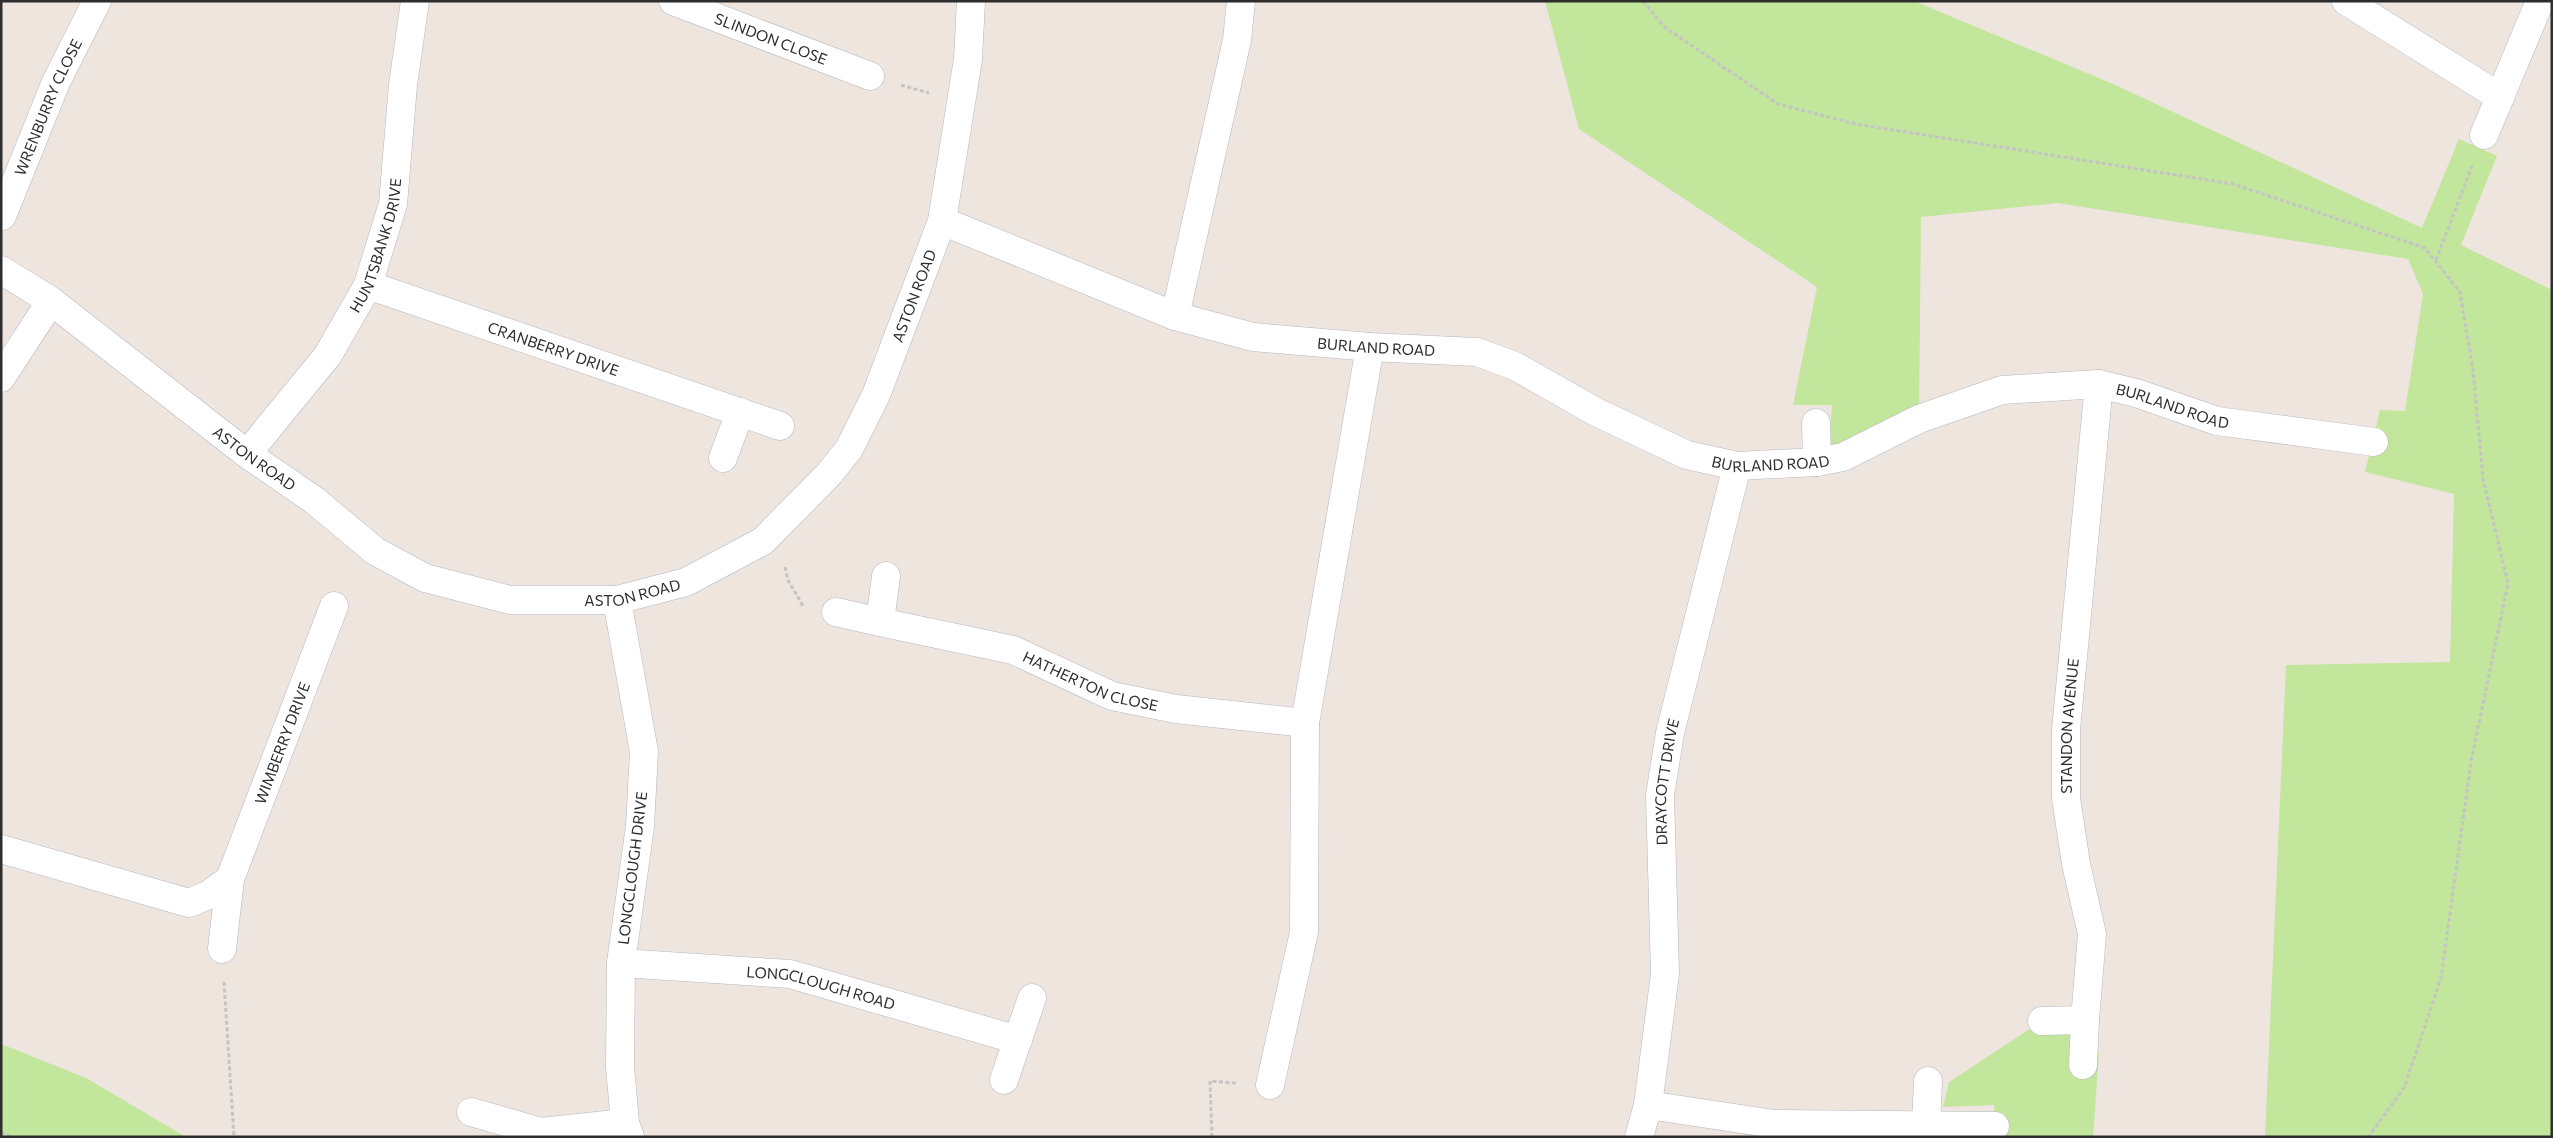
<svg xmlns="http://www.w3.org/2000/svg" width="2553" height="1138" viewBox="0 0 2553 1138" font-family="Commissioner,sans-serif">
<rect width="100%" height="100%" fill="#efe5df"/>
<g fill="#c2e69b">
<path d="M1545,1H1914L2111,83L2422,228L2459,139L2497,156L2461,245L2552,290V1137H2265L2286,665L2450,662L2454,494L2365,472L2380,410L2405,411L2423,294L2408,259L2058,203L1921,217L1919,419L1828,460L1832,405H1793L1817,287L1579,129Z"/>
<path d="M2085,1020L2099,1054L2093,1137H1996L1994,1105L1943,1107L1949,1082L2042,1021Z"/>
<path d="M1,1044L86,1078L186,1137H1Z"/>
</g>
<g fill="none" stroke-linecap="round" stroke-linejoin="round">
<g stroke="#b3b8c1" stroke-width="29">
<g id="minor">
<path id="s1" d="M673,1L870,76"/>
<path d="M2346,1L2500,97L2540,1"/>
<path d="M2484,135L2500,97"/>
<path id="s2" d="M2,216L56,82L97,1"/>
<path id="s3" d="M942,221L1175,316L1253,337L1370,347L1477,352L1515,366L1596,412L1687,455L1737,466L1817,462L1843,457L1919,419L2002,390L2099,384L2136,393L2217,421L2374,442"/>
<path id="s4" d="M1,270L51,301L247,454L314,500L375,551L425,578L510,600H617L686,582L763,541L829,474L849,449L876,395L942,221L968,59L971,1"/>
<path id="s5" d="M368,285L780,426"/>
<path d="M1175,316L1237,40L1241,1"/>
<path d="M1,378L51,301"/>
<path d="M1816,423L1817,462"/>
<path id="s6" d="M247,454L328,355L368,285L393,204L403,85L415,1"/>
<path d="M723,458L740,412"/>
<path d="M617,600L644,752L640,826L621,963L620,1067L625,1123L630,1137"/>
<path d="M836,612L880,622L886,576"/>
<path id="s7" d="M880,622L1013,650L1112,696L1176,709L1305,723"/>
<path d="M1,849L189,903L208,895L230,879"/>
<path id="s8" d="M222,949L230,879L334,606"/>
<path id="s9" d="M621,963L790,974L1018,1040"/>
<path d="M2042,1021L2085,1020"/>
<path id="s10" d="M2083,1065L2085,1020L2092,934L2076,864L2066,798V730L2099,384"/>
<path d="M1004,1080L1032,998"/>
<path d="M1270,1085L1304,932L1305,723L1370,347"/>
<path d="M1648,1105L1774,1124L1995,1126"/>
<path d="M471,1112L541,1132L625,1123"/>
<path d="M1926,1125L1928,1081"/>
<path id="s11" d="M1639,1137L1648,1105L1665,974L1660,795L1670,733L1737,466"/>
</g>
</g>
<g stroke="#c4c4c4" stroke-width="3" stroke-dasharray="4 2.5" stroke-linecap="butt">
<path d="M1643,1L1663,26L1778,104L1856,124L2233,184L2425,248L2460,292L2473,370L2483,479L2508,583L2471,762L2441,978L2404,1088L2368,1137"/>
<path d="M901,85L929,93"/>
<path d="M2436,260L2472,166"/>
<path d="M785,567L788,580L803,606"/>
<path d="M224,982L234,1137"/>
<path d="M1,1132L12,1137"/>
<path d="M1212,1137L1210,1081L1236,1083"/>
</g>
<use href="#minor" stroke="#fff" stroke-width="28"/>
</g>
<g text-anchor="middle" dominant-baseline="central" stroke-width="4" stroke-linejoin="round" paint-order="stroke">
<g font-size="15" fill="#2d2d2d" stroke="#fff">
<text stroke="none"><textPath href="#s1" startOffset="105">SLINDON CLOSE</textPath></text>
<text stroke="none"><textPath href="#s2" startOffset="118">WRENBURRY CLOSE</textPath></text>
<text stroke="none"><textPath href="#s6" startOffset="249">HUNTSBANK DRIVE</textPath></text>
<text stroke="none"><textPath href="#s4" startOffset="1171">ASTON ROAD</textPath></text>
<text stroke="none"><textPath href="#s3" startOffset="456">BURLAND ROAD</textPath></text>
<text stroke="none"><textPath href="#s5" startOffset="196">CRANBERRY DRIVE</textPath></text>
<text stroke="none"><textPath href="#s3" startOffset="1296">BURLAND ROAD</textPath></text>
<text stroke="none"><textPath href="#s4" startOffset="316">ASTON ROAD</textPath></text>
<text stroke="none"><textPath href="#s3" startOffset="876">BURLAND ROAD</textPath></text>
<text stroke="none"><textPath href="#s4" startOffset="736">ASTON ROAD</textPath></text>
<text stroke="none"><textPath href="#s7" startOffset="220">HATHERTON CLOSE</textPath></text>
<text stroke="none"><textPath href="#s10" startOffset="342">STANDON AVENUE</textPath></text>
<text stroke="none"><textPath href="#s8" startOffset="216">WIMBERRY DRIVE</textPath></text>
<text stroke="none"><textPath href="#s11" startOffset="358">DRAYCOTT DRIVE</textPath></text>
<text transform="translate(632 868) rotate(-83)">LONGCLOUGH DRIVE</text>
<text stroke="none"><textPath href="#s9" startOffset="202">LONGCLOUGH ROAD</textPath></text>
</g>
</g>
<rect width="2553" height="1138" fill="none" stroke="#2d2d2d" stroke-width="5"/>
</svg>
